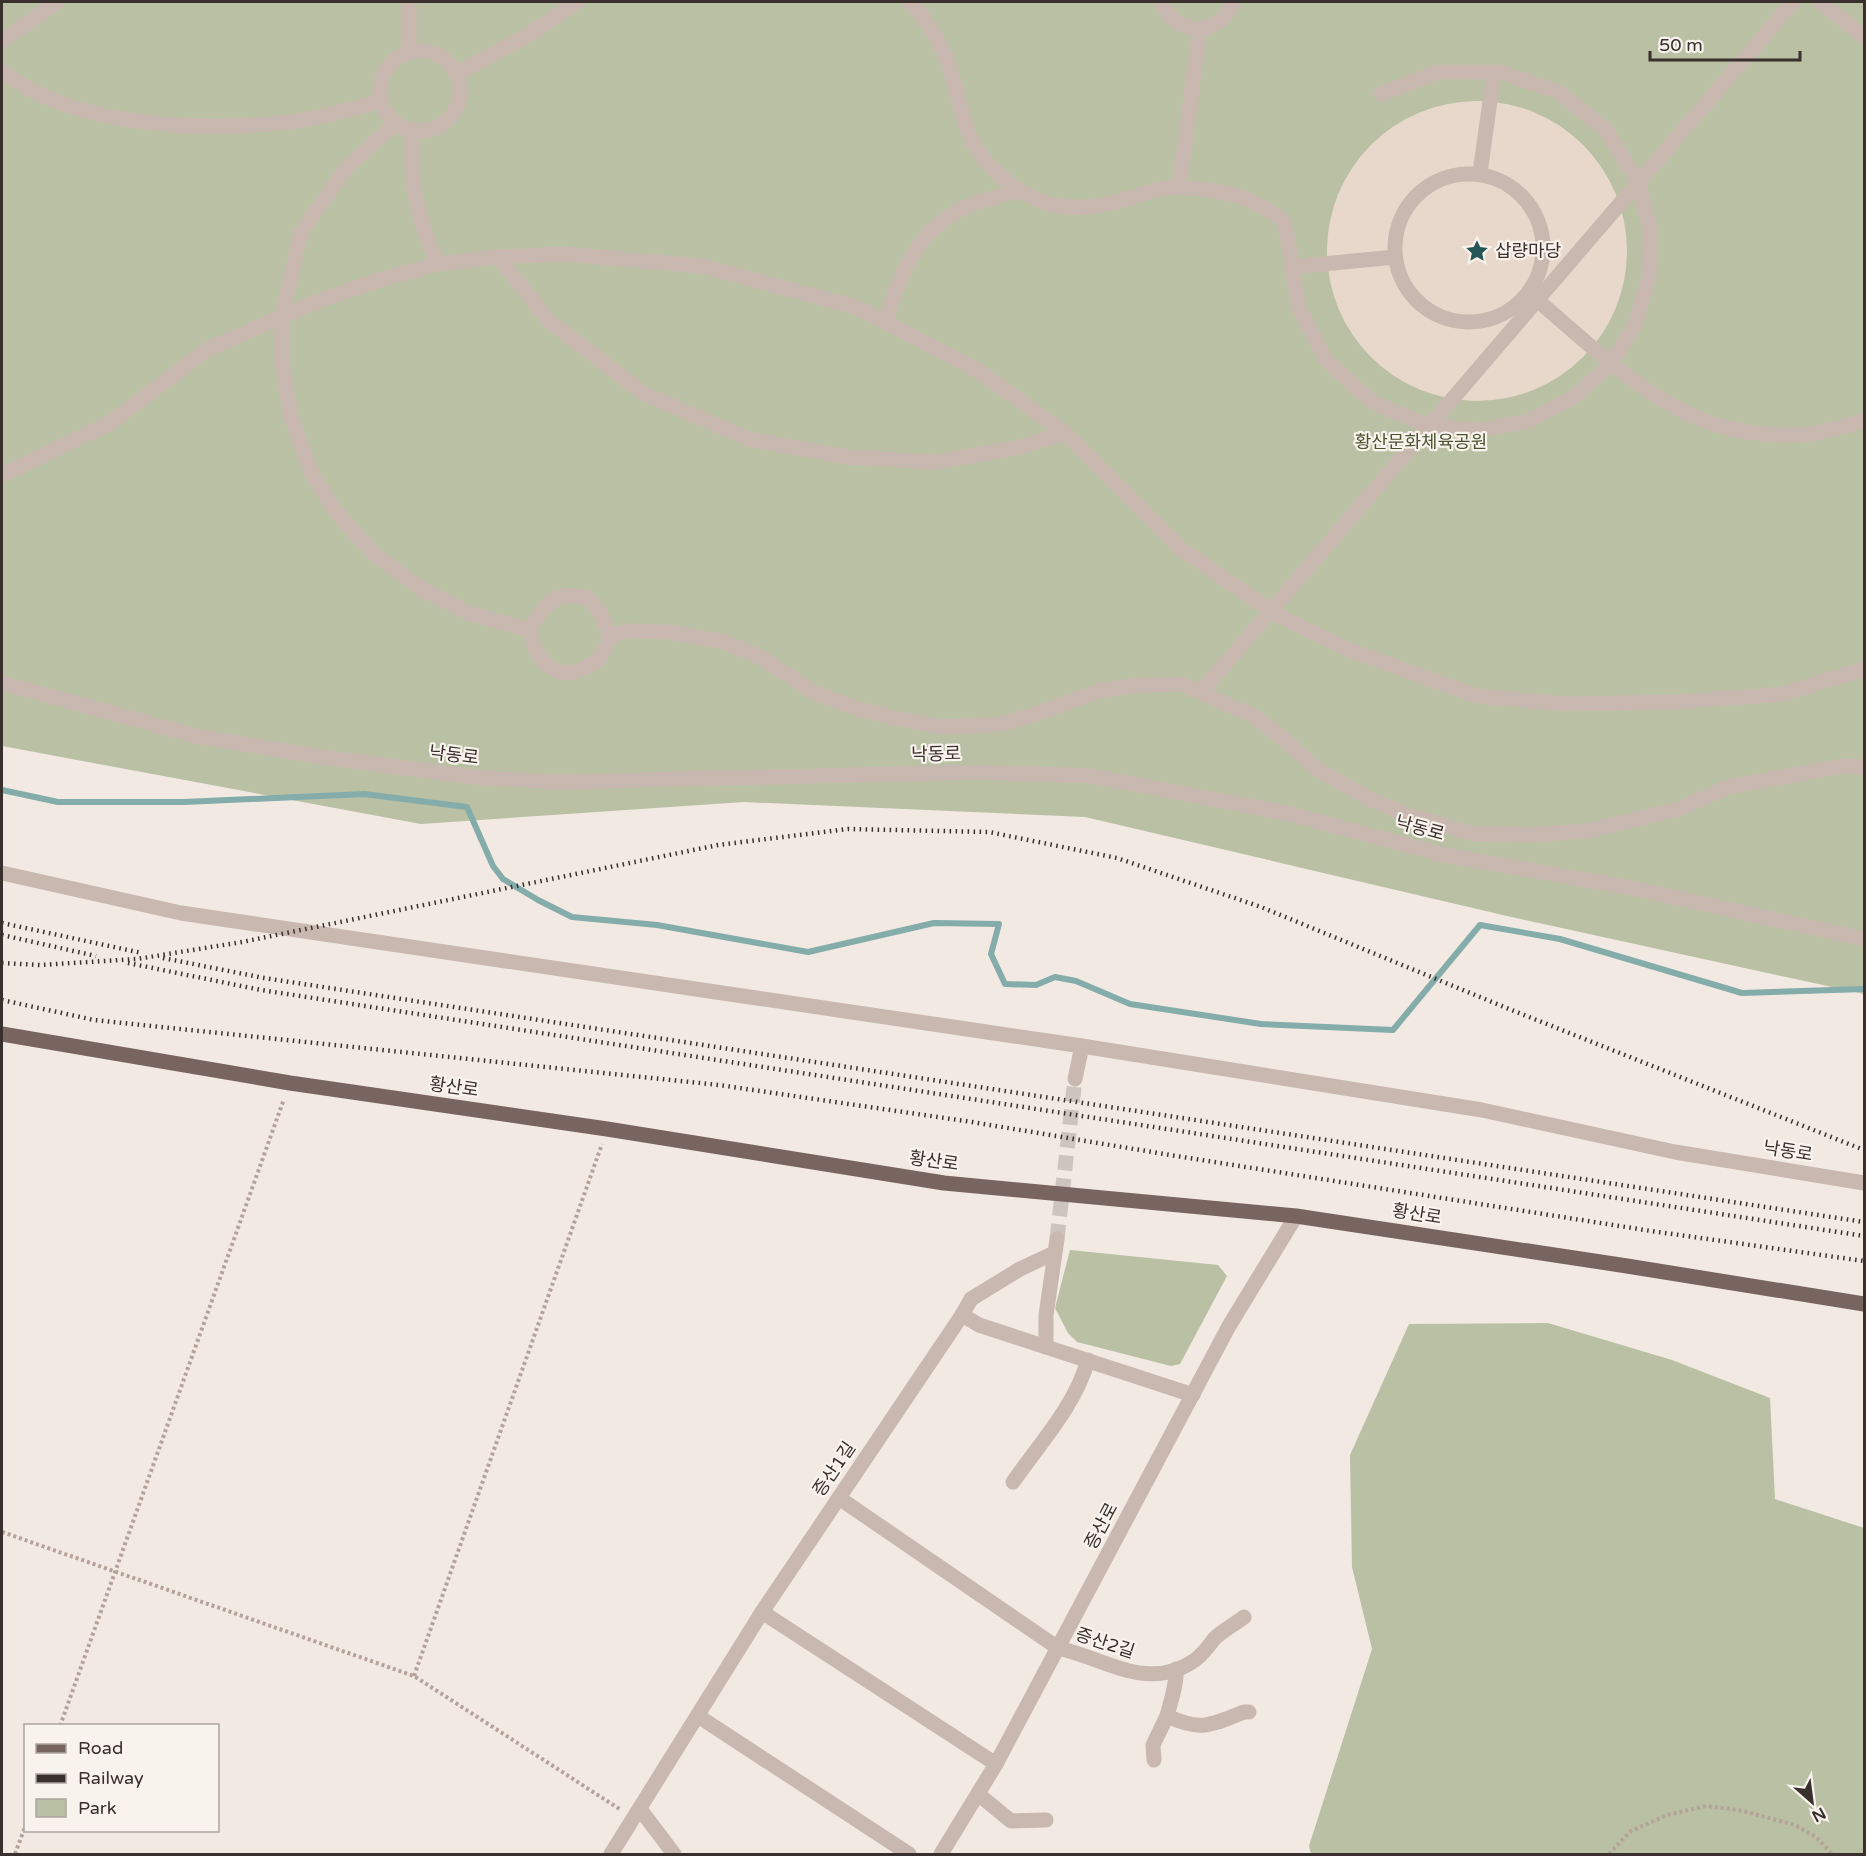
<svg xmlns="http://www.w3.org/2000/svg" width="1866" height="1856" viewBox="0 0 1866 1856" font-family="'Varela Round','Noto Sans KR',sans-serif">
<rect width="100%" height="100%" fill="#f2e9e2"/>
<g fill="#b9c0a3">
<path d="M2,2H1864V994L1507,916L1085,817L744,802L421,824L2,746Z"/>
<path d="M1070,1250L1218,1265L1227,1276L1180,1364L1171,1366L1077,1342L1068,1333L1055,1308Z"/>
<path d="M1548,1323L1672,1360L1770,1398L1775,1499L1864,1528V1854H1311L1309,1846L1372,1649L1352,1567L1350,1455L1409,1324Z"/>
</g>
<circle fill="#e8d8cb" cx="1477" cy="251" r="150"/>
<g fill="none" stroke-linecap="round" stroke-linejoin="round">
<path stroke="#83acaa" stroke-width="6" d="M2,790L58,802H184L364,794L467,807L493,866L503,879L538,900L572,917L657,925L808,952L934,923L999,924L991,954L1005,984L1036,985L1055,977L1076,981L1130,1004L1261,1024L1393,1030L1480,925L1560,939L1742,993L1864,989"/>
<path stroke="#cdc4be" stroke-width="15" stroke-dasharray="15 8" stroke-linecap="butt" d="M1057,1239L1075,1079"/>
<g stroke="#b5a299" stroke-width="4" stroke-dasharray="3 3" stroke-linecap="butt">
<path d="M2,1532L414,1676L621,1810"/>
<path d="M414,1676L602,1144"/>
<path d="M60,1726L284,1099"/>
<path d="M15,1854L26,1824"/>
<path d="M1609,1854L1631,1831L1667,1815L1706,1806L1739,1810L1795,1825L1816,1837L1832,1854"/>
</g>
<g stroke="#c9b8af" stroke-width="15">
<path d="M409,2V52"/>
<path d="M910,2C929,23 943,45 951,72C963,110 962,139 994,170C1033,208 1071,215 1123,200C1137,197 1153,189 1167,188C1196,187 1229,191 1256,203C1265,208 1274,214 1283,220L1289,245L1298,306L1326,360L1372,402L1428,426L1479,430L1529,421L1574,397L1612,363L1636,322L1649,276L1650,228L1638,182L1606,130L1558,92L1500,72H1438L1381,94"/>
<path d="M1162,2C1174,37 1221,37 1233,2"/>
<path d="M1820,2L1864,37"/>
<path d="M2,41L57,2"/>
<circle cx="420" cy="91" r="40"/>
<path d="M2,71C69,126 195,131 279,123C314,120 348,110 381,101"/>
<path d="M456,74L530,34L576,2"/>
<path d="M396,123L347,167L301,232L282,316V364L291,417L311,472L336,512L373,553L423,590L471,614L530,630C534,656 552,682 582,669C587,666 594,664 598,660C603,654 606,646 610,639C606,625 600,606 587,598C586,597 580,596 578,596C554,591 539,610 530,630"/>
<path d="M412,131C409,183 417,217 438,264"/>
<path d="M1480,173L1494,72"/>
<circle cx="1469" cy="248" r="74"/>
<path d="M1179,188L1200,28"/>
<path d="M498,257L549,321L643,393L748,439L847,457L935,462L1016,448L1065,433"/>
<path d="M1292,267L1395,257"/>
<path d="M1537,300C1588,343 1644,399 1708,422C1734,432 1769,436 1798,435C1820,434 1843,427 1864,420"/>
<path d="M886,322C896,284 912,243 945,219C967,203 994,197 1019,191"/>
<path d="M2,475L110,423L208,349L318,301L379,280L438,264L498,257L563,254L702,266L859,308L980,372L1065,433L1180,548L1277,615L1352,651L1477,696L1568,704L1675,702L1782,694L1864,669"/>
<path d="M609,635L631,631L668,632L725,642L762,658L811,691L852,707L890,717L942,727L1002,724L1045,711L1098,691L1139,685L1182,684L1253,716L1280,736L1314,767L1369,799L1411,816L1473,834L1531,835L1587,831L1679,809L1728,787L1842,766L1864,767"/>
<path d="M2,683L196,736L322,757L482,778L559,782L978,772L1091,776L1286,813L1444,855L1627,887L1864,939"/>
<path d="M1201,692L1793,2"/>
<path d="M2,873L181,913L1082,1046L1482,1110L1675,1152L1864,1183"/>
<path d="M1075,1079L1082,1046"/>
<path d="M962,1315L971,1299L1020,1269L1054,1253"/>
<path d="M1046,1347V1315L1057,1239"/>
<path d="M1013,1482C1040,1443 1075,1406 1088,1360"/>
<path d="M839,1498L1058,1648C1104,1658 1149,1693 1195,1660C1203,1654 1209,1646 1214,1639C1222,1631 1235,1624 1244,1617"/>
<path d="M762,1612L996,1764"/>
<path d="M1176,1669C1177,1684 1171,1700 1167,1716C1202,1732 1210,1725 1244,1712H1249"/>
<path d="M698,1716L909,1854"/>
<path d="M1154,1760L1153,1745L1167,1716"/>
<path d="M978,1794L1011,1821L1046,1820"/>
<path d="M640,1809L674,1854"/>
<path d="M611,1854L762,1612L962,1315L979,1325L1193,1395"/>
<path d="M941,1854L996,1764L1229,1326L1296,1216"/>
</g>
<path stroke="#79655f" stroke-width="15" d="M2,1034L290,1083L607,1129L944,1183L1296,1216L1627,1266L1864,1304"/>
<g stroke="#392f2c" stroke-width="4.5" stroke-dasharray="1.5 4.5" stroke-linecap="butt">
<path d="M2,923L142,953"/>
<path d="M2,935L96,956"/>
<path d="M163,958L264,978L1864,1222"/>
<path d="M2,963L40,965L137,959L242,942L718,845L848,829L989,832L1117,858L1261,907L1514,1011L1864,1150"/>
<path d="M128,963L261,990L1864,1236"/>
<path d="M2,1000L94,1020L719,1085L972,1122L1170,1155L1651,1231L1864,1261"/>
</g>
</g>
<defs>
<g id="sight-bare" transform="scale(1.8)"><path d="M0-6L1.8-2.2L6-1.7L2.9 1.2L3.7 5.4L0 3.3L-3.7 5.4L-2.9 1.2L-6-1.7L-1.8-2.2Z" fill="#255655" stroke="#f9f3ee" stroke-width="2.5" paint-order="stroke"/></g>
</defs>
<g fill-rule="evenodd">
<use href="#sight-bare" x="1477" y="251"/>
</g>
<g text-anchor="middle" dominant-baseline="central" stroke-width="4.5" stroke-linejoin="round" paint-order="stroke">
<g font-size="18" fill="#392f2c" stroke="#f9f3ee" text-anchor="start">
<text x="1495" y="251">삽량마당</text>
</g>
<g font-size="18" fill="#4b5432" stroke="#f9f3ee">
<text x="1421" y="442">황산문화체육공원</text>
</g>
<g font-size="18" fill="#392f2c" stroke="#f9f3ee">
<text transform="translate(936 754) rotate(-1)">낙동로</text>
<text transform="translate(454 755) rotate(7)">낙동로</text>
<text transform="translate(1420 828) rotate(15)">낙동로</text>
<text transform="translate(454 1087) rotate(8)">황산로</text>
<text transform="translate(1788 1151) rotate(9)">낙동로</text>
<text transform="translate(934 1161) rotate(8)">황산로</text>
<text transform="translate(1417 1214) rotate(9)">황산로</text>
<text transform="translate(834 1469) rotate(-56)">증산1길</text>
<text transform="translate(1101 1526) rotate(-62)">증산로</text>
<text transform="translate(1105 1643) rotate(18)">증산2길</text>
</g>
</g>
<rect width="1866" height="1856" fill="none" stroke="#392f2c" stroke-width="6"/>
<rect x="24" y="1724" width="195" height="108" fill="#f9f3ee" stroke="#aca5a0" stroke-width="1.5"/>
<rect x="36" y="1744" width="30" height="9" fill="#79655f" stroke="#aca5a0" stroke-width="1.5"/>
<text x="78" y="1754" font-size="18" fill="#392f2c">Road</text>
<rect x="36" y="1774" width="30" height="9" fill="#392f2c" stroke="#aca5a0" stroke-width="1.5"/>
<text x="78" y="1784" font-size="18" fill="#392f2c">Railway</text>
<rect x="36" y="1799" width="30" height="18" fill="#b9c0a3" stroke="#aca5a0" stroke-width="1.5"/>
<text x="78" y="1814" font-size="18" fill="#392f2c">Park</text>
<g transform="translate(1812 1802) rotate(152)" stroke="#f9f3ee" stroke-width="4.5" paint-order="stroke">
<path d="M0-4.5L10 22L0 15L-10 22Z" fill="#392f2c"/>
<text y="-9" font-size="16" font-weight="bold" text-anchor="middle" fill="#392f2c">N</text>
</g>
<path d="M1650 51v9h150v-9" fill="none" stroke="#392f2c" stroke-width="3"/>
<text x="1659" y="51" font-size="18" fill="#392f2c" stroke="#f9f3ee" stroke-width="4.5" paint-order="stroke">50 m</text>
</svg>
